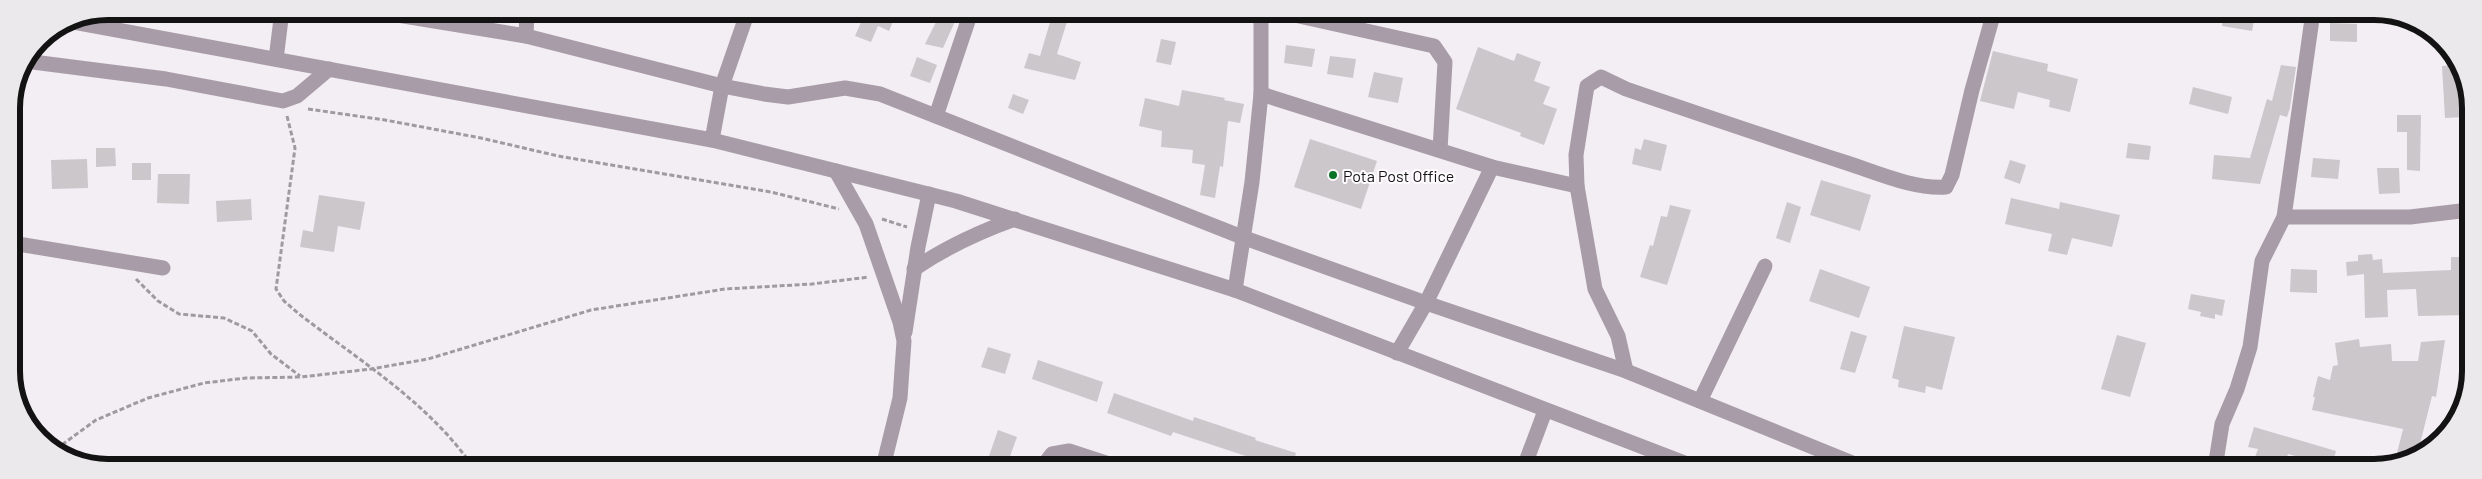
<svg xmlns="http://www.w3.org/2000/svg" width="2482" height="479" viewBox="0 0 2482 479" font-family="Barlow,sans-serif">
<rect width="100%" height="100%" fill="#f3eef3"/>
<g fill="#cbc7cb">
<path d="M843,12H897L889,31L878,26L871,42L855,36L862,20Z"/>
<path d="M941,12L957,17L943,48L925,44Z"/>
<path d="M1053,12H1070L1057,54L1081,62L1075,80L1024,68L1029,53L1040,56Z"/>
<path d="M2224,12L2255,14L2252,31L2222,26Z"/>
<path d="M2330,23L2357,24V42L2330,41Z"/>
<path d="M1161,39L1176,42L1171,65L1156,62Z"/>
<path d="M1286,45L1315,49L1312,67L1284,63Z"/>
<path d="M1478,47L1514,61L1517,53L1541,62L1534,81L1550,87L1543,104L1557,109L1544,145L1520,136L1521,133L1456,109Z"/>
<path d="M1993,51L2048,64L2047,71L2078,79L2070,112L2049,107L2050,100L2018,92L2014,109L1980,101Z"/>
<path d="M1330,56L1356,59L1353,78L1327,74Z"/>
<path d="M917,57L937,65L930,83L910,76Z"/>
<path d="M2281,65L2296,67L2290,108L2287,117L2280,115L2260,184L2212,179L2214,155L2250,158L2267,99L2272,101Z"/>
<path d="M2455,65L2464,80L2466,117L2445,118L2442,66Z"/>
<path d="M1374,72L1403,78L1398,103L1368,97Z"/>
<path d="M2193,87L2232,97L2228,114L2189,104Z"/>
<path d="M1182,90L1225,98L1224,100L1244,104L1240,123L1228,121L1223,167L1220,166L1215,198L1200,195L1205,165L1192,163L1193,150L1161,147L1162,131L1139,126L1145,98L1179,106Z"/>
<path d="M1013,94L1029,100L1023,114L1008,108Z"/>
<path d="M2397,115H2421L2420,171L2407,170V132H2397Z"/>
<path d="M1310,139L1377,161L1361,209L1294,187Z"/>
<path d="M1644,139L1667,145L1661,171L1632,164L1635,148L1641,150Z"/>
<path d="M2128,143L2151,146L2149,160L2126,158Z"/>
<path d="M96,148H115L116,166L96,167Z"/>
<path d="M2313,158L2340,160L2338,179L2311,177Z"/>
<path d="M87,159L88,188L52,189L51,160Z"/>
<path d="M2010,160L2026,165L2020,184L2004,178Z"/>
<rect x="132" y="163" width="19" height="17"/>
<path d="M2377,168H2399L2400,193L2379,194Z"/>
<path d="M158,174H190L189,204L157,203Z"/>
<path d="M1821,180L1871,195L1860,231L1810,215Z"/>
<path d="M319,195L365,202L360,230L338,226L334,252L300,247L303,230L313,232Z"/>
<path d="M2011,198L2059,209L2060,202L2120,215L2112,247L2072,238L2067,255L2048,251L2052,234L2005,224Z"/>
<path d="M251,199L252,220L217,222L216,201Z"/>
<path d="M1787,202L1801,207L1790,243L1776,238Z"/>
<path d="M1670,205L1691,210L1667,285L1640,277L1650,245L1653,246L1661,216L1667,217Z"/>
<path d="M2372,254L2373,260L2382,259L2383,273L2451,270V257H2469L2470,315L2418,316L2416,289L2387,290L2388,317L2365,318L2364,274L2347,276L2346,262L2358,261V255Z"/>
<path d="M1820,269L1870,287L1859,318L1809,301Z"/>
<path d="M2291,269L2317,270V293L2290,292Z"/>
<path d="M2191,294L2225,300L2222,316L2215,314V319L2200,316L2201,312L2188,309Z"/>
<path d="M1904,326L1955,337L1942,390L1926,386L1925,393L1898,387L1899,380L1892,378Z"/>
<path d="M1851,331L1867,336L1855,373L1840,369Z"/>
<path d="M2117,335L2146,343L2130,397L2101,389Z"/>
<path d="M2359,339L2360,347L2391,344L2392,361H2418L2421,342L2445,340L2436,397L2432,396L2418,452L2395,461L2403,429L2312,410L2315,397H2313L2318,376L2330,380L2333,366L2338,365L2335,343Z"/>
<path d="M988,347L1011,354L1005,374L981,367Z"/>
<path d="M1038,360L1103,382L1097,402L1032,379Z"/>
<path d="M1114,393L1193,421L1194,417L1218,425L1256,438L1255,440L1296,453L1292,467H1266L1267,463L1173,432L1171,436L1107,413Z"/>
<path d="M2254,427L2336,451L2332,466L2288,454L2283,468H2251L2258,449L2248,447Z"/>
<path d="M998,430L1017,437L1008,462L989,456Z"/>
</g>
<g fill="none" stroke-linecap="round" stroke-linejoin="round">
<g stroke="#9e9b9e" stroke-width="3" stroke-dasharray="5 2.5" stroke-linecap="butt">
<path d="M308,109L385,120L481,138L558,156L771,192L839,209"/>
<path d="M287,116L295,148L276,289L284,301L299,314C360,361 429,403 473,467"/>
<path d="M882,219L907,227"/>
<path d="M136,279L158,301L179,314L224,318L252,331L271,354L300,376"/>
<path d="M56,449L96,420L148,398L204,383L246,378L301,377L371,369L428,359L591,310L725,289L812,284L869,277"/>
</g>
<g stroke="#a89ca8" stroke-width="15">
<path d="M373,11L526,36L722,86L764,94L788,97L845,88L880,94L1242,237L1426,303L1626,371L1862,467"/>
<path d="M1281,12L1434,46L1445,62L1440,150"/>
<path d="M68,21L712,140L956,201L1235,290L1695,467"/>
<path d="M526,36L527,11"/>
<path d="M276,59L282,11"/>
<path d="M25,61L166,79L283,101L297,96L329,69"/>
<path d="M1261,94L1492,167L1577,186L1576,155L1587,86L1601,77L1626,89C1699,114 1773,139 1847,163C1878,173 1913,189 1946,187L1952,175L1972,90L1994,12"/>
<path d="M936,116L971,12"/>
<path d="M712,140L722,86L748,11"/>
<path d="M836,171L866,224L900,322L904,341L900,398L883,467"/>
<path d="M1577,186L1595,289L1618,336L1626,371"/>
<path d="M2284,217H2410L2469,210"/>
<path d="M12,243L163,268"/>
<path d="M914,269C946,247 979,232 1015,219"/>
<path d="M1235,290L1252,182L1261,94V12"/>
<path d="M905,332L918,247L929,194"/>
<path d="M1397,353L1426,303L1492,167"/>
<path d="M1700,401L1765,266"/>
<path d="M1042,467L1052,454L1069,451L1118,467"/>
<path d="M1524,467L1545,411"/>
<path d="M2215,468L2222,424L2237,389L2250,347L2262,261L2284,217L2313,12"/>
</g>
</g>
<circle fill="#097426" stroke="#fffcff" stroke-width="2" cx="1333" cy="175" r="5"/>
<g text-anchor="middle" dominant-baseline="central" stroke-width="4" stroke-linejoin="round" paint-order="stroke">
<g font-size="16" fill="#141314" stroke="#fffcff" text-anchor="start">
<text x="1343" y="175">Pota Post Office</text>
</g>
</g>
<path d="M0 0H2482V479H0ZM108 20H2374A88 88 0 0 1 2462 108V371A88 88 0 0 1 2374 459H108A88 88 0 0 1 20 371V108A88 88 0 0 1 108 20Z" fill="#ece9ec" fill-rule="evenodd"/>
<path fill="none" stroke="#141314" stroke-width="6" d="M108 20H2374A88 88 0 0 1 2462 108V371A88 88 0 0 1 2374 459H108A88 88 0 0 1 20 371V108A88 88 0 0 1 108 20Z"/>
</svg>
